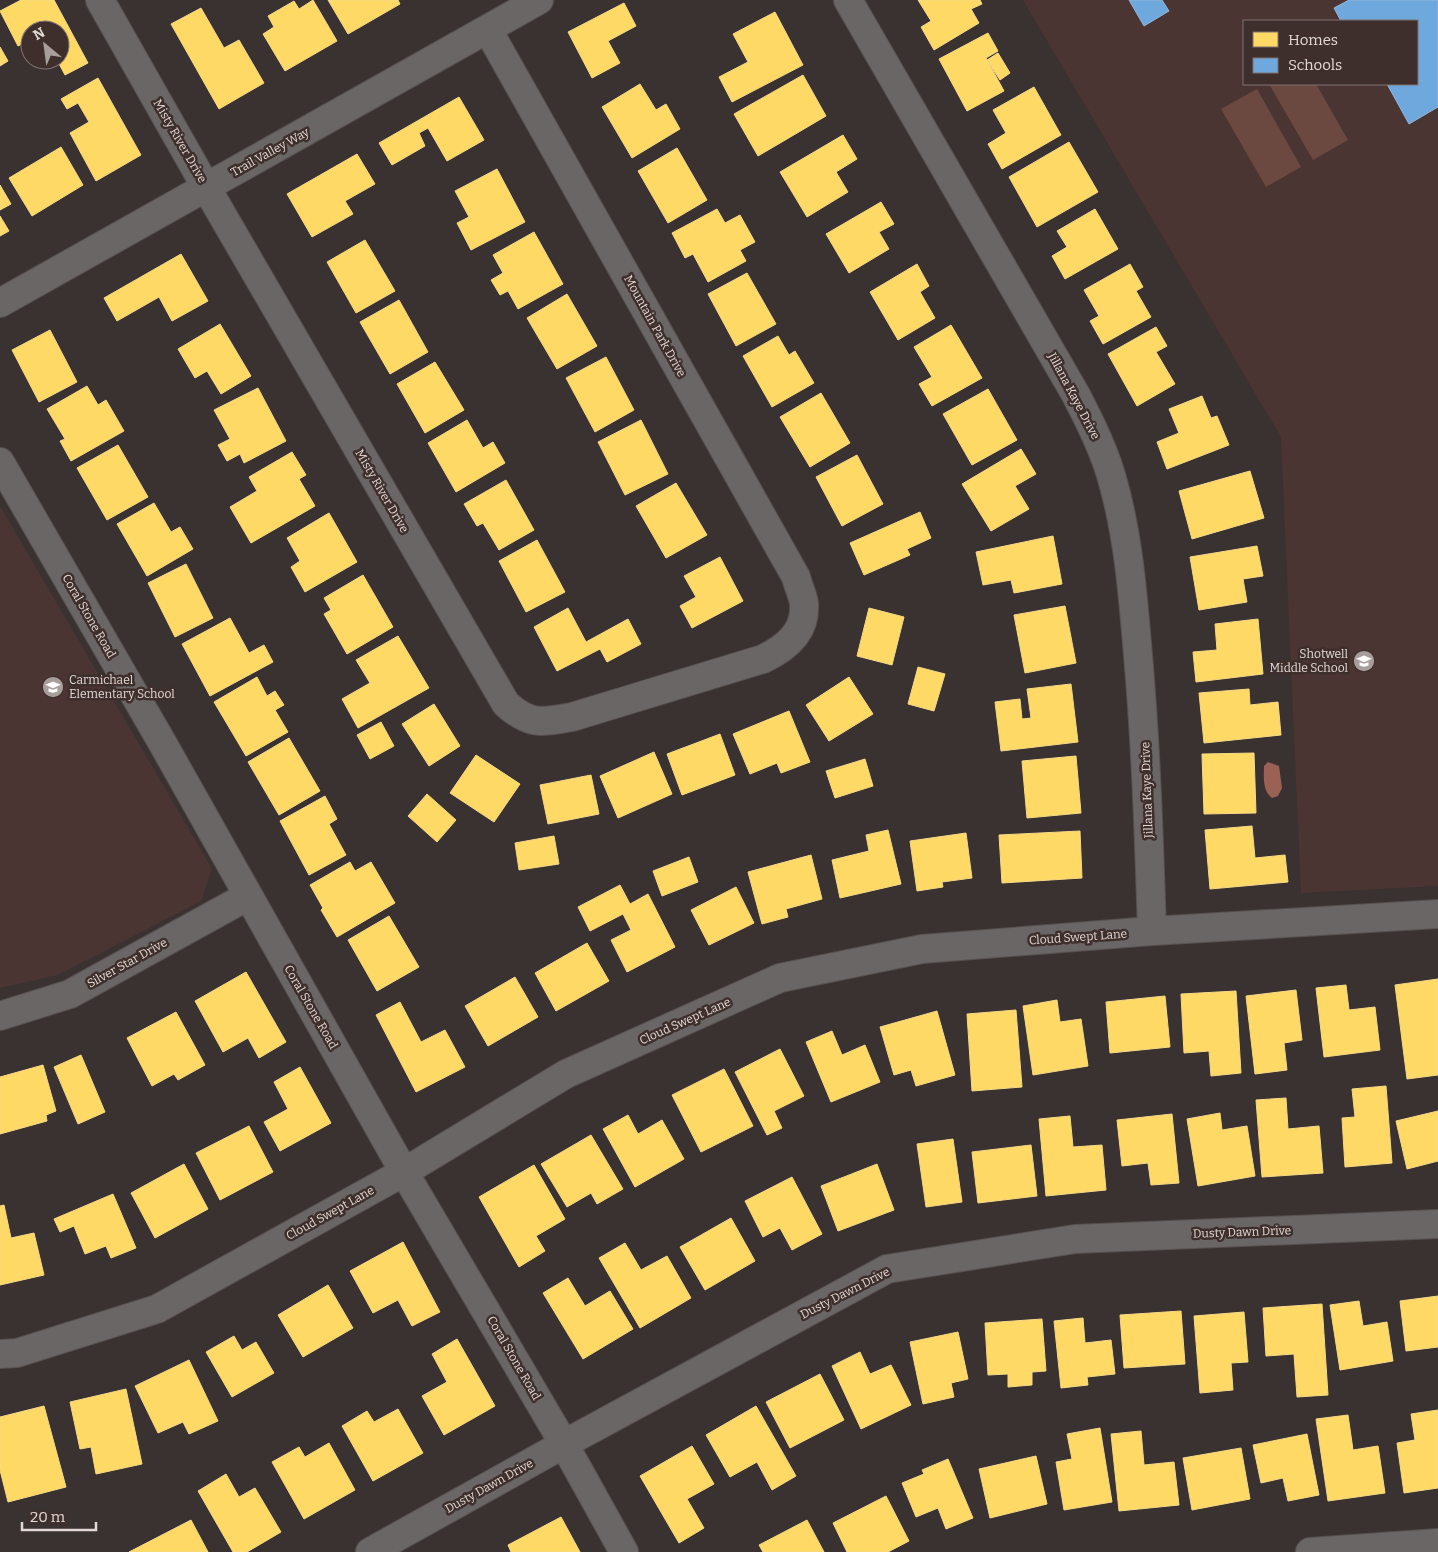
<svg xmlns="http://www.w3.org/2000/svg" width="1438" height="1552" viewBox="0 0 1438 1552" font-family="Bitter,serif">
<rect width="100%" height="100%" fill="#3a3230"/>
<g fill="#4a3532" fill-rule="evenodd">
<path d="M1023,0H1438V886L1301,893L1281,437ZM1244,21H1417V84H1244Z"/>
<path d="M0,506L212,869L201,901L58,975L0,988Z"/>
</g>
<g fill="#6b4840">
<path d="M1269,84H1316L1348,140L1313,160Z"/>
<path d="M1257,89L1301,167L1266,187L1221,109Z"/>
</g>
<path fill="#9b6155" d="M1268,762L1279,766L1282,788L1278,796L1272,798C1262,790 1264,777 1264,766Z"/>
<g fill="#ffd966" stroke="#f6d987">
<path d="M21,0H54L88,63L65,75L57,60H60V30H30V40L18,46L0,11Z"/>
<path d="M313,0L337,41L285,71L263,34L274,27L268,16L294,1L299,9Z"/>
<path d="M328,0H398L400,4L348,34Z"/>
<path d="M918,0H980L982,4L971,9L979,23L934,50L921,27L931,21Z"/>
<path d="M624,3L636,26L608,41L620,63L592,78L568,32Z"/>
<path d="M201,8L224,48L239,40L264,83L219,109L171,24Z"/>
<path d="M775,12L803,65L732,102L719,77L748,62L733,34Z"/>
<path d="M988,33L998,51L986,58L1004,91L967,111L939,59Z"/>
<path d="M0,47L8,61L0,66Z"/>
<path d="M998,53L1010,73L1000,80L987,60Z"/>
<path d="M803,75L826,116L758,156L734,114Z"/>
<path d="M98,78L141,155L96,181L70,133L89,122L78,103L67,109L61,99Z"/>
<path d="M640,84L656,110L666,104L680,129L632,158L602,107Z"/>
<path d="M1034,87L1061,135L1002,169L988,144L1006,133L993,110Z"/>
<path d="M459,97L484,140L447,161L428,128L419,133L425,146L392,165L379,143Z"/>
<path d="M843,135L857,159L836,172L848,192L807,217L780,172Z"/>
<path d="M1069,142L1098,192L1037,227L1009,177Z"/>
<path d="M61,147L83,185L32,216L9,178Z"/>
<path d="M677,148L707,200L668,223L638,171Z"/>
<path d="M357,154L375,184L345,201L353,214L312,237L287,194Z"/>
<path d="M497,169L525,222L471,250L457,223L469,217L455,191Z"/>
<path d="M0,185L11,204L0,210Z"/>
<path d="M881,202L894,224L879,232L889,249L849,273L826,234Z"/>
<path d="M717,209L725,223L740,215L755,242L740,250L746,261L708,282L693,254L685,258L672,233Z"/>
<path d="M1095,209L1118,249L1065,279L1052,256L1067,247L1057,231Z"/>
<path d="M0,216L9,231L0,236Z"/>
<path d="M534,232L563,284L518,309L508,291L500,295L491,280L503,273L493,255Z"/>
<path d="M365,240L395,291L356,313L327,262Z"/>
<path d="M181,254L208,301L172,321L159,297L117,321L104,298Z"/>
<path d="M917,264L929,286L920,292L935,318L898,340L870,292Z"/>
<path d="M1130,264L1143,287L1136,291L1151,317L1103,344L1090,321L1099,316L1084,290Z"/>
<path d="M747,273L776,324L736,346L708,294Z"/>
<path d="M567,294L597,346L557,369L527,318Z"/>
<path d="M399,300L428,352L390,374L360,322Z"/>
<path d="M220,324L251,376L221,394L207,371L195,378L178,349Z"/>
<path d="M951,325L982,378L932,406L919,384L932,377L914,347Z"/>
<path d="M1156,327L1167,346L1156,352L1175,384L1137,406L1108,354Z"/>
<path d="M50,330L77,382L39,402L12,350Z"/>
<path d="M778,336L789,355L795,351L814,383L772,407L743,356Z"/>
<path d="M606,357L634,410L595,432L566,378Z"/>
<path d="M435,362L464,410L425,433L397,384Z"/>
<path d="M87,386L98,405L106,400L124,431L71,461L60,441L65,439L47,409Z"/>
<path d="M258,388L286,441L244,463L240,454L227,461L218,445L230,439L214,410Z"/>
<path d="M988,389L1017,440L972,465L943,414Z"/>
<path d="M821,393L850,443L810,467L780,417Z"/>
<path d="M1202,396L1211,418L1217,416L1229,445L1167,469L1157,442L1179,433L1169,409Z"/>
<path d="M467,420L483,448L493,442L505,463L456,492L428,443Z"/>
<path d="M641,420L668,474L625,495L598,442Z"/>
<path d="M118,445L148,497L107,520L77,468Z"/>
<path d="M1021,449L1036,474L1015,486L1029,509L991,531L962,484Z"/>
<path d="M292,452L306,475L299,479L315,506L251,543L230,507L257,491L249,477Z"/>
<path d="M857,455L883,504L842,526L816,477Z"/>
<path d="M1250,471L1264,518L1192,539L1179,491Z"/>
<path d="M506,480L534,530L499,550L483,523L477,526L464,504Z"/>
<path d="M676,483L707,535L666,558L636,506Z"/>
<path d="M154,503L171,532L180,527L193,549L147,576L117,524Z"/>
<path d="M920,512L931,538L907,549L910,555L864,575L850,543Z"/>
<path d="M329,513L357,562L305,592L291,567L300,561L287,538Z"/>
<path d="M1053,536L1062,584L1014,593L1011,580L983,585L976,552Z"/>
<path d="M537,540L565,592L526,612L499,561Z"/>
<path d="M1257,546L1263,576L1243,579L1247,602L1199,610L1190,557Z"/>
<path d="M720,557L743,601L692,628L680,606L696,597L684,576Z"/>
<path d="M186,564L213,618L175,637L148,583Z"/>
<path d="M363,575L393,627L347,654L324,614L331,610L324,598Z"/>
<path d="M1065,606L1076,663L1025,673L1014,615Z"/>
<path d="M568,608L586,642L628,619L641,644L607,662L600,649L557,671L534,627Z"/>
<path d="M869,608L904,617L892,665L857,656Z"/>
<path d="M230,618L249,653L264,645L273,662L210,696L182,644Z"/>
<path d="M1258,619L1263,674L1196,682L1193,652L1217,650L1215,624Z"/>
<path d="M398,636L429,688L358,728L342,699L370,683L356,660Z"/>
<path d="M918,667L945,674L934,711L908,704Z"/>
<path d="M257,677L267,696L275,691L284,705L275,710L288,732L246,756L214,702Z"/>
<path d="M849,677L873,714L829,741L806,705Z"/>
<path d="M1071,684L1078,742L1001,751L995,702L1020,699L1022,719L1031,718L1027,689Z"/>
<path d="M1249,689L1250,705L1278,702L1281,735L1204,743L1199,693Z"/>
<path d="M434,704L460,746L429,766L402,724Z"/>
<path d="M789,711L810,762L781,773L777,763L750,774L733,734Z"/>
<path d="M381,722L394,746L370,759L357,735Z"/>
<path d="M720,734L735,775L682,795L667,754Z"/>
<path d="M289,738L320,791L279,815L248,762Z"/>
<path d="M654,752L672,794L618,818L600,776Z"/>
<path d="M1254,753L1256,813L1204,814L1202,754Z"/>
<path d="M476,755L520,784L494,822L450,793Z"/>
<path d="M1076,756L1081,813L1027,818L1022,761Z"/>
<path d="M865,759L873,786L835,798L826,771Z"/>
<path d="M591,775L599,814L548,824L540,785Z"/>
<path d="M427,794L456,820L437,842L408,816Z"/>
<path d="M325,796L337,819L329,824L346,855L309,875L280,821Z"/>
<path d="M1252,826L1255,858L1285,855L1288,882L1210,889L1205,830Z"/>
<path d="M888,830L901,884L840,898L832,860L869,851L866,835Z"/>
<path d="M1080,831L1082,878L1002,883L999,835Z"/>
<path d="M966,833L972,878L942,882L943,887L917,891L910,841Z"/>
<path d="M554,836L559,864L519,870L515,843Z"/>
<path d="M811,855L822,899L786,909L788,917L762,924L748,872Z"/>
<path d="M689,857L698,882L662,896L653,871Z"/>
<path d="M350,862L355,871L371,862L395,903L337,937L321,910L323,908L310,885Z"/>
<path d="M620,885L630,904L648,894L675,947L627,972L611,940L631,930L623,914L590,931L578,907Z"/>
<path d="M736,887L754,923L709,945L691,910Z"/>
<path d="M389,916L419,967L377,991L348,940Z"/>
<path d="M587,943L609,981L556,1011L535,973Z"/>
<path d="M246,972L286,1042L259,1058L248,1038L223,1052L195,1001Z"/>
<path d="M515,977L538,1017L488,1046L465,1006Z"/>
<path d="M1438,979V1075L1407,1079L1395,985Z"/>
<path d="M1346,985L1349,1010L1375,1007L1380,1050L1324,1057L1316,988Z"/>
<path d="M1296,990L1302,1040L1284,1043L1287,1070L1255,1074L1246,996Z"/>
<path d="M1236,991L1241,1073L1211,1076L1209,1051L1184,1053L1181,994Z"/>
<path d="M1165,996L1170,1047L1110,1053L1106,1002Z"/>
<path d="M1057,1000L1060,1022L1081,1019L1088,1066L1033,1075L1023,1006Z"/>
<path d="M400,1002L421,1042L445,1030L465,1067L416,1092L376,1015Z"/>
<path d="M1016,1010L1022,1087L972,1091L967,1014Z"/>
<path d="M937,1011L955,1075L916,1086L911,1070L894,1075L880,1027Z"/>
<path d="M176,1012L205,1065L178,1080L174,1074L152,1086L127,1038Z"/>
<path d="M832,1031L842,1055L865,1045L880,1082L831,1102L806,1042Z"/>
<path d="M780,1049L804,1096L774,1111L782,1128L767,1135L735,1072Z"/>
<path d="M81,1055L105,1112L78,1124L54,1067Z"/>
<path d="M43,1065L56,1111L46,1115L47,1121L0,1134V1077Z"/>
<path d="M300,1067L331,1123L280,1151L264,1122L288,1109L274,1082Z"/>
<path d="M724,1069L753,1126L701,1152L672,1095Z"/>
<path d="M1386,1086L1392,1163L1345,1167L1342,1118L1355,1117L1352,1089Z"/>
<path d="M1286,1098L1288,1129L1319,1126L1323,1173L1262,1177L1256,1100Z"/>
<path d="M1438,1111V1161L1407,1169L1396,1121Z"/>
<path d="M1220,1113L1222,1130L1247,1126L1255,1176L1198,1186L1187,1119Z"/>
<path d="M1172,1114L1179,1183L1151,1185L1148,1163L1122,1166L1117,1120Z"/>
<path d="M628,1115L638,1134L662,1120L684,1159L635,1187L603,1129Z"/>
<path d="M1070,1116L1073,1147L1102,1145L1106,1190L1046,1196L1039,1119Z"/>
<path d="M249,1126L273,1172L220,1200L196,1153Z"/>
<path d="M591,1135L623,1189L597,1204L591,1193L567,1207L541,1164Z"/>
<path d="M953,1139L962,1202L926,1207L917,1144Z"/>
<path d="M1031,1145L1037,1196L978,1203L972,1152Z"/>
<path d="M184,1164L208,1209L155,1238L131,1193Z"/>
<path d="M877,1164L894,1210L838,1231L821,1186Z"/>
<path d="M534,1165L565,1219L536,1236L545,1251L519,1267L479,1197Z"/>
<path d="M792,1177L822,1234L792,1250L780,1228L763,1237L745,1201Z"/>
<path d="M113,1194L136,1248L111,1258L106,1246L85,1254L74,1226L60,1232L54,1219Z"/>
<path d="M4,1205L11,1238L34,1233L44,1275L0,1285V1206Z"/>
<path d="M731,1218L755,1261L705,1290L680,1247Z"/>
<path d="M403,1242L440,1312L412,1326L398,1300L373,1313L350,1271Z"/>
<path d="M625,1243L641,1270L667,1256L691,1298L640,1328L599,1258Z"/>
<path d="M568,1278L585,1306L610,1291L633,1329L583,1359L543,1293Z"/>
<path d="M328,1285L353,1328L303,1357L278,1315Z"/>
<path d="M1438,1296V1347L1406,1351L1400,1301Z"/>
<path d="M1359,1301L1363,1326L1387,1322L1393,1361L1340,1370L1330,1305Z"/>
<path d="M1322,1304L1328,1395L1297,1397L1294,1354L1266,1356L1263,1308Z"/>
<path d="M1181,1311L1185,1364L1124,1368L1120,1315Z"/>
<path d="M1244,1312L1248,1362L1231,1363L1233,1390L1200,1393L1194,1316Z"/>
<path d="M1083,1318L1085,1343L1111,1340L1115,1374L1087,1377L1088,1385L1061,1388L1054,1321Z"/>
<path d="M1042,1319L1046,1371L1032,1372V1385L1008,1387V1374L988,1375L985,1323Z"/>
<path d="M958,1332L968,1379L951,1383L954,1397L923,1404L910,1342Z"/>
<path d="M234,1336L242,1350L256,1342L274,1373L232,1397L206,1352Z"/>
<path d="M457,1339L495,1406L444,1435L422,1396L447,1382L432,1354Z"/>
<path d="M860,1352L870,1374L891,1365L911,1405L861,1429L832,1366Z"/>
<path d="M189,1360L218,1421L189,1434L183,1422L158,1433L135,1386Z"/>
<path d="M820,1374L844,1420L790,1448L766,1402Z"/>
<path d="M126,1389L142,1464L96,1474L91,1447L80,1449L70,1402Z"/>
<path d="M44,1406L66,1487L8,1502L0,1470V1417Z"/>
<path d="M756,1406L796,1476L772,1490L757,1462L730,1477L706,1435Z"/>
<path d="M398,1409L423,1453L373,1481L342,1426L367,1411L374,1422Z"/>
<path d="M1438,1410V1488L1404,1493L1397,1443L1415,1440L1411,1414Z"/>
<path d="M1348,1415L1353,1450L1378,1446L1385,1493L1328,1501L1316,1419Z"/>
<path d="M1100,1428L1112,1502L1064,1510L1056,1462L1072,1459L1067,1434Z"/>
<path d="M1141,1431L1144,1465L1174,1462L1179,1505L1119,1511L1111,1434Z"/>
<path d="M1307,1434L1319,1495L1288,1501L1283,1478L1261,1483L1253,1445Z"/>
<path d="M329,1443L355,1490L304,1519L272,1462L299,1447L305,1457Z"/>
<path d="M692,1446L714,1484L687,1499L704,1528L679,1543L640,1476Z"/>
<path d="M1241,1448L1250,1499L1192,1510L1183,1458Z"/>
<path d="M1036,1456L1047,1504L990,1518L979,1469Z"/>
<path d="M948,1459L973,1518L946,1529L938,1508L916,1517L902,1483L924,1474L922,1470Z"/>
<path d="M226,1474L239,1497L255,1488L281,1532L247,1552H233L198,1491Z"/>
<path d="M886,1496L909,1541L888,1552H847L833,1523Z"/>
<path d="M561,1517L580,1552H511L508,1545Z"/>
<path d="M191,1520L208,1552H129Z"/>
<path d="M807,1520L824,1552H763L759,1545Z"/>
</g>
<g fill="#6fa8dc" stroke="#92b6da">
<path d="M1129,0H1162L1169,11L1144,26Z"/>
<path d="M1349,0H1438V107L1409,124L1387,84H1417V21H1341L1334,8Z"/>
</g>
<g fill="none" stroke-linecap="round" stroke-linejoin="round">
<g stroke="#57514f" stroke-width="30">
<g id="minor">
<path d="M100,0L206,187L506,704C531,726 541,722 572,717L763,659C786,648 806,632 804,604C803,595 798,586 796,577L488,30"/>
<path d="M848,0L1076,395C1091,424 1106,454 1114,486C1129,541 1133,598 1138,655C1146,747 1149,839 1152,931"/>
<path d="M0,303L539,0"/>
<path d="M0,462L163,744L404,1172L564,1444L624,1552"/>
<path d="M0,1016L70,994L248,896"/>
<path d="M0,1354L17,1353L157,1309L404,1172L566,1074L780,978L922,949L1152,931L1438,914"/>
<path d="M370,1552L564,1444L887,1269L1075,1239L1438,1224"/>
<path d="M1310,1552L1438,1543"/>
</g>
</g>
<use href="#minor" stroke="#6a6665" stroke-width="28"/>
</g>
<defs>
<g id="school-disc" transform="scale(1.125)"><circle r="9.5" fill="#a79e9b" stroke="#3e2f2c"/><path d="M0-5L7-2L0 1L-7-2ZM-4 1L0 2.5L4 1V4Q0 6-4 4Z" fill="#fff"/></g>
</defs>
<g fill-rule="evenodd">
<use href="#school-disc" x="1364" y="661"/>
<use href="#school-disc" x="53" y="687"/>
</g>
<g text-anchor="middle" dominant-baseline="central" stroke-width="5" stroke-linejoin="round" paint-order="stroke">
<g font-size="12" fill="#e2d8d5" stroke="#3e2f2c">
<text transform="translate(180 141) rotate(60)">Misty River Drive</text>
<text transform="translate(270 152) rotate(-29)">Trail Valley Way</text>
<text transform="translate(655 326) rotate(61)">Mountain Park Drive</text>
<text transform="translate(1074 396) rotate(62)">Jillana Kaye Drive</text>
<text transform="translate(382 491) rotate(60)">Misty River Drive</text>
<text transform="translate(89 616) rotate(60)">Coral Stone Road</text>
<text transform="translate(1147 790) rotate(-92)">Jillana Kaye Drive</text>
<text transform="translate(1078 937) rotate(-4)">Cloud Swept Lane</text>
<text transform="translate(127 963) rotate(-29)">Silver Star Drive</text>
<text transform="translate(311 1007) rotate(60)">Coral Stone Road</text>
<text transform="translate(685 1021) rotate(-24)">Cloud Swept Lane</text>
<text transform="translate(330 1213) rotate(-29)">Cloud Swept Lane</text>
<text transform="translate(1242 1232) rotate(-2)">Dusty Dawn Drive</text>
<text transform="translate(845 1293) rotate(-27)">Dusty Dawn Drive</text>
<text transform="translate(514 1358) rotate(60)">Coral Stone Road</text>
<text transform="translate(489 1486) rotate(-29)">Dusty Dawn Drive</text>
</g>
<g font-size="12" fill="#e2d8d5" stroke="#3e2f2c" text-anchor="end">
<text x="1348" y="654">Shotwell<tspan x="1348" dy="14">Middle School</tspan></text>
<text x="69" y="680" text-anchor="start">Carmichael<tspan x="69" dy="14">Elementary School</tspan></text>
</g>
</g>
<rect x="1243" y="20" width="175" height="65" fill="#3e2f2c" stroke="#807370"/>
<rect x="1253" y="32" width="25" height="15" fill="#ffd966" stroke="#807370"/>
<text x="1288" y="45" font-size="15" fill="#e2d8d5">Homes</text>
<rect x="1253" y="58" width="25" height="15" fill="#6fa8dc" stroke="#807370"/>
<text x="1288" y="70" font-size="15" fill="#e2d8d5">Schools</text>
<g transform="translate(45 45) rotate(331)"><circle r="24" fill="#3e2f2c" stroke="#807370"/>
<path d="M0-4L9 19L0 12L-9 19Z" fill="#a79e9b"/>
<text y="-8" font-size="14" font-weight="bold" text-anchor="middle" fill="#e2d8d5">N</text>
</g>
<path d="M22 1522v8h74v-8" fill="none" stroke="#e2d8d5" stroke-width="2.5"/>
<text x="30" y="1522" font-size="15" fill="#e2d8d5" stroke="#3e2f2c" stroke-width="4" paint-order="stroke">20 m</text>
</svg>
